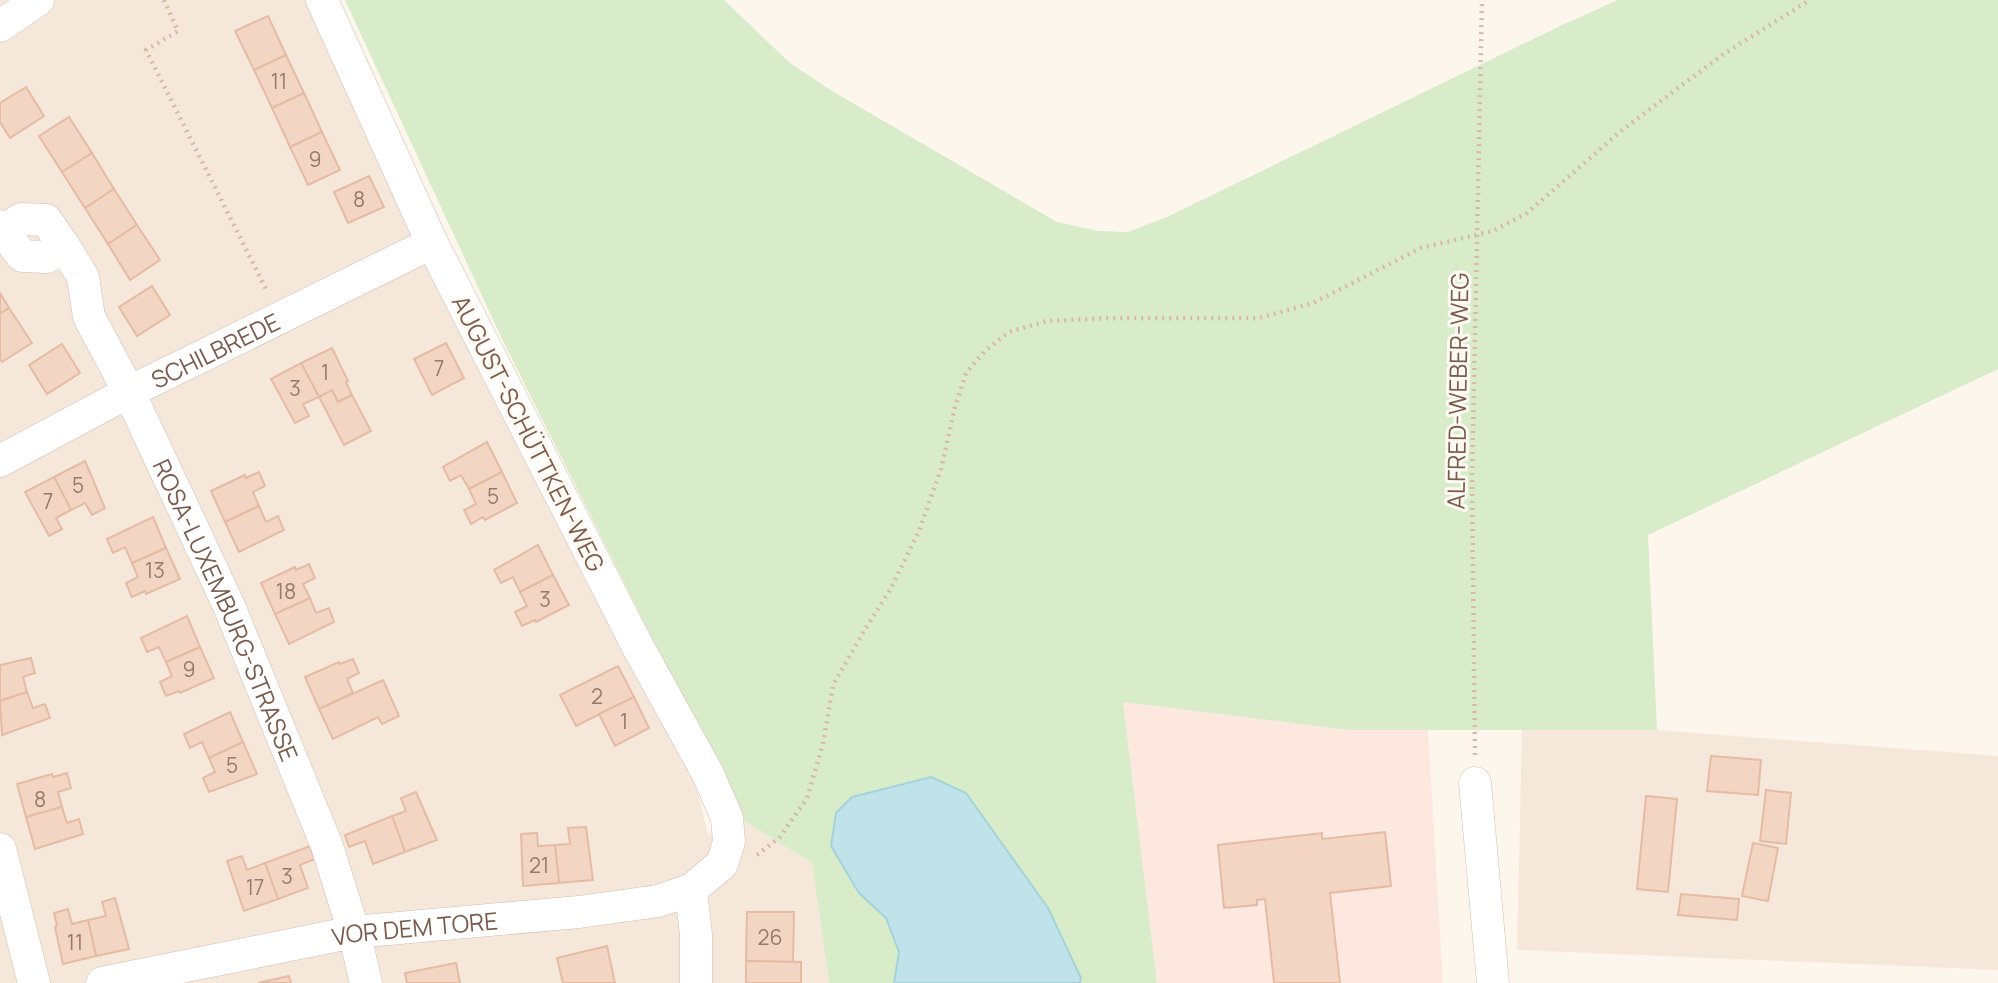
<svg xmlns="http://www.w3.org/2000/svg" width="1998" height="983" viewBox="0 0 1998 983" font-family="Manrope,sans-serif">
<rect width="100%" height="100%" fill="#fdf6ec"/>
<g fill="#f5e8da">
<path d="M0,0H307L695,780L708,835L744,821L812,863L829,983H0Z"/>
<path d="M1522,730H1657L1998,756V970L1517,950Z"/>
</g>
<path fill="#fde8e0" d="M1123,702L1349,730H1428L1443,983H1157Z"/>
<path fill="#d8ecc9" d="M345,0H724L790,63L832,91L1057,222L1099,231L1128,232L1167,217L1562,25L1618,0H1998V369L1648,535L1657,730H1349L1123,702L1157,983H1080L1081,978L831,846L859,893L886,918L899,952L894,983H829L812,863L744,821L503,341Z"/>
<path fill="#bfe3e8" stroke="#a5d3da" stroke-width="2" d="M931,777L966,793L1048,908L1081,978L1080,983H894L899,952L886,918L859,893L831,846L836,813L852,797Z"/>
<g fill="#f3d5c3" stroke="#e6bba3" stroke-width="2">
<path d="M268,16L286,55L254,70L235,31Z"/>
<path d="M286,55L304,93L272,108L254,70Z"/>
<path d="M26,87L44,116L10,138L0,122V103Z"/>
<path d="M304,93L322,132L290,147L272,108Z"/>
<path d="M69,117L92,153L62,172L39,136Z"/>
<path d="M322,132L340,170L308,185L290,147Z"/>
<path d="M92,153L114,189L85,208L62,172Z"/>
<path d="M369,176L384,207L348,223L334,192Z"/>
<path d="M114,189L137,225L108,244L85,208Z"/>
<path d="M137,225L160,260L130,280L108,244Z"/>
<path d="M152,286L170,315L137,336L119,307Z"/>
<path d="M0,293L9,308L0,314Z"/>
<path d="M9,308L32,343L2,362L0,359V314Z"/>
<path d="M446,343L464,378L432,395L414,359Z"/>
<path d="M62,344L80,373L47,394L29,365Z"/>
<path d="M332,348L348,381L346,382L352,395L338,402L332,390L319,397L301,363Z"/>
<path d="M301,363L319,397L303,404L309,416L295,423L271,379Z"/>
<path d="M332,390L338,402L352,395L371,431L344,445L319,397Z"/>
<path d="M487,442L502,472L469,489L461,475L450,481L443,467Z"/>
<path d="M85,461L105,508L92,515L85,503L71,510L54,477Z"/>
<path d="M259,472L265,486L253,492L259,506L225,522L211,491L245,475L246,478Z"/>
<path d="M502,472L517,503L485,520L483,517L471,524L464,510L476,504L469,489Z"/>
<path d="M54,477L71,510L56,518L62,529L49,536L25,492Z"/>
<path d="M259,506L266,522L278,516L284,530L239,552L225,522Z"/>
<path d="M153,517L166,548L132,563L125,547L113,553L107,539Z"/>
<path d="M538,545L553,575L520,592L513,577L501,583L494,570Z"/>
<path d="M166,548L180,579L146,594L145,591L132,597L126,583L138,577L132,563Z"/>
<path d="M309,564L315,578L303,584L310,598L275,614L261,583L295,567L296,570Z"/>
<path d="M553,575L569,605L536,622L535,620L522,626L515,612L527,606L520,592Z"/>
<path d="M310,598L316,613L329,608L334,622L289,644L275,614Z"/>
<path d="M187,616L200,647L166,662L159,647L147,652L141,638Z"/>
<path d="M200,647L214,678L180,693L179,691L166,696L160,682L172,676L166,662Z"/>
<path d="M31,658L35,673L23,677L27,692L0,701V665Z"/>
<path d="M353,659L359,673L347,679L353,693L319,709L305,677L339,662L340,664Z"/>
<path d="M618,666L634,697L576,726L560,695Z"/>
<path d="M383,680L399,716L382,724L378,717L333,739L319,709Z"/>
<path d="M27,692L33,708L45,704L50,718L2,735L0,701Z"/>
<path d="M634,697L649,728L615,746L599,714Z"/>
<path d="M230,712L243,742L209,758L202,742L190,748L184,734Z"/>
<path d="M243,742L257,774L209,792L203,778L215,772L209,758Z"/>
<path d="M1711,756L1761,760L1758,795L1707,791Z"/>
<path d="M67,773L71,788L58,792L62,807L26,817L17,784L52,774L53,777Z"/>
<path d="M1766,790L1791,793L1786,844L1760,841Z"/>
<path d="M416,792L437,840L405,852L392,816L406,811L401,798Z"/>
<path d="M1646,796L1677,799L1668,892L1637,889Z"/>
<path d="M62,807L67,823L79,819L83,834L35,849L26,817Z"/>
<path d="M392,816L405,852L373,864L365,841L349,847L345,835Z"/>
<path d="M586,827L593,880L559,883L555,845L570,844L568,828Z"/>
<path d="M1385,832L1391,886L1330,893L1340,983H1274L1265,899L1257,900V905L1224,908L1218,845L1322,833V839Z"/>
<path d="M537,833L538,846L555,845L559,883L523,886L521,834Z"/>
<path d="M1753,843L1778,848L1768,901L1742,896Z"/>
<path d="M310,846L315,859L300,865L308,888L278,899L265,863Z"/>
<path d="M242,856L247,870L265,863L278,899L244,911L227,861Z"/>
<path d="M1681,894L1739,899L1737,920L1678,915Z"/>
<path d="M115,898L129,949L96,956L88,920L106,916L102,902Z"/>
<path d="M68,909L72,924L88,920L96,956L63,964L55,927L57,926L54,913Z"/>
<path d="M747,912H794L793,962L746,961Z"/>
<path d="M607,946L615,983H563L557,958Z"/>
<path d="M746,961L801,962V983H746Z"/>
<path d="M456,963L460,983H407L405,973Z"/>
<path d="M289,976L291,983H258Z"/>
</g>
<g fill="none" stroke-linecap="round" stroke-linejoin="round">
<g stroke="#d1beb0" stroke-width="33">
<g id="minor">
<path d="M0,26L38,0"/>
<path id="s1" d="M0,226L22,256L47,257L64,246L83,277L89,317L129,392L229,606L327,846L354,932L366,983"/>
<path d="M3,231L21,219L46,220L64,246"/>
<path id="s2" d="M0,461L129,392L432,243"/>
<path d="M1475,783L1493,983"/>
<path d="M0,849L34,983"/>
<path d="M691,890L696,935V983"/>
<path id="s3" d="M102,983L354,932L579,912L658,901L691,890L722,864L729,842L727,818L708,774L638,647L432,243L322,0"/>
</g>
</g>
<g stroke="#d9b8a5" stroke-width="4.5" stroke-dasharray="2 5" stroke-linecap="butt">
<path d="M164,0L178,31L146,50L267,291"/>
<path d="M1475,755L1472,479L1482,0"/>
<path d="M757,855L780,837L807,798L823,744L833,685L864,631L890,590L919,531L941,469L955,407L966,373L985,351L1009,332L1047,321L1113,318H1259L1313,303L1421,248L1493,231L1527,213L1621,131L1722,55L1810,0"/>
</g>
<use href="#minor" stroke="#fff" stroke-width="32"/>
</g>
<g text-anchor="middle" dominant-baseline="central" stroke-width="6" stroke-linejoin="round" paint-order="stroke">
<g font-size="21" fill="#987a6a">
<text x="279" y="81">11</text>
<text x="315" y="159">9</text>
<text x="359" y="199">8</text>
<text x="439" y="368">7</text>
<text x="325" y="372">1</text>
<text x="295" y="388">3</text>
<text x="78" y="485">5</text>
<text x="493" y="496">5</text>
<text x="48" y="501">7</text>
<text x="155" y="570">13</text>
<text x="286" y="591">18</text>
<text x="545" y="599">3</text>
<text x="189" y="669">9</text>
<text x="597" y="696">2</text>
<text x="624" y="721">1</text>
<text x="232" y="765">5</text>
<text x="40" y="799">8</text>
<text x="539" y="865">21</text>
<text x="287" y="876">3</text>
<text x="255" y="887">17</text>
<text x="770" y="937">26</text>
<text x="75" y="942">11</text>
</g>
<g font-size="24" fill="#7a5c4d" stroke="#fffaf3">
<text stroke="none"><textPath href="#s2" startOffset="242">SCHILBREDE</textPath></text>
<text transform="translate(1457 391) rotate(-89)">ALFRED-WEBER-WEG</text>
<text transform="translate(529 433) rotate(63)">AUGUST-SCHÜTTKEN-WEG</text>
<text stroke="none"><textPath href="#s1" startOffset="483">ROSA-LUXEMBURG-STRASSE</textPath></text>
<text stroke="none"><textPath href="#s3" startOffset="318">VOR DEM TORE</textPath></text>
</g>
</g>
</svg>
